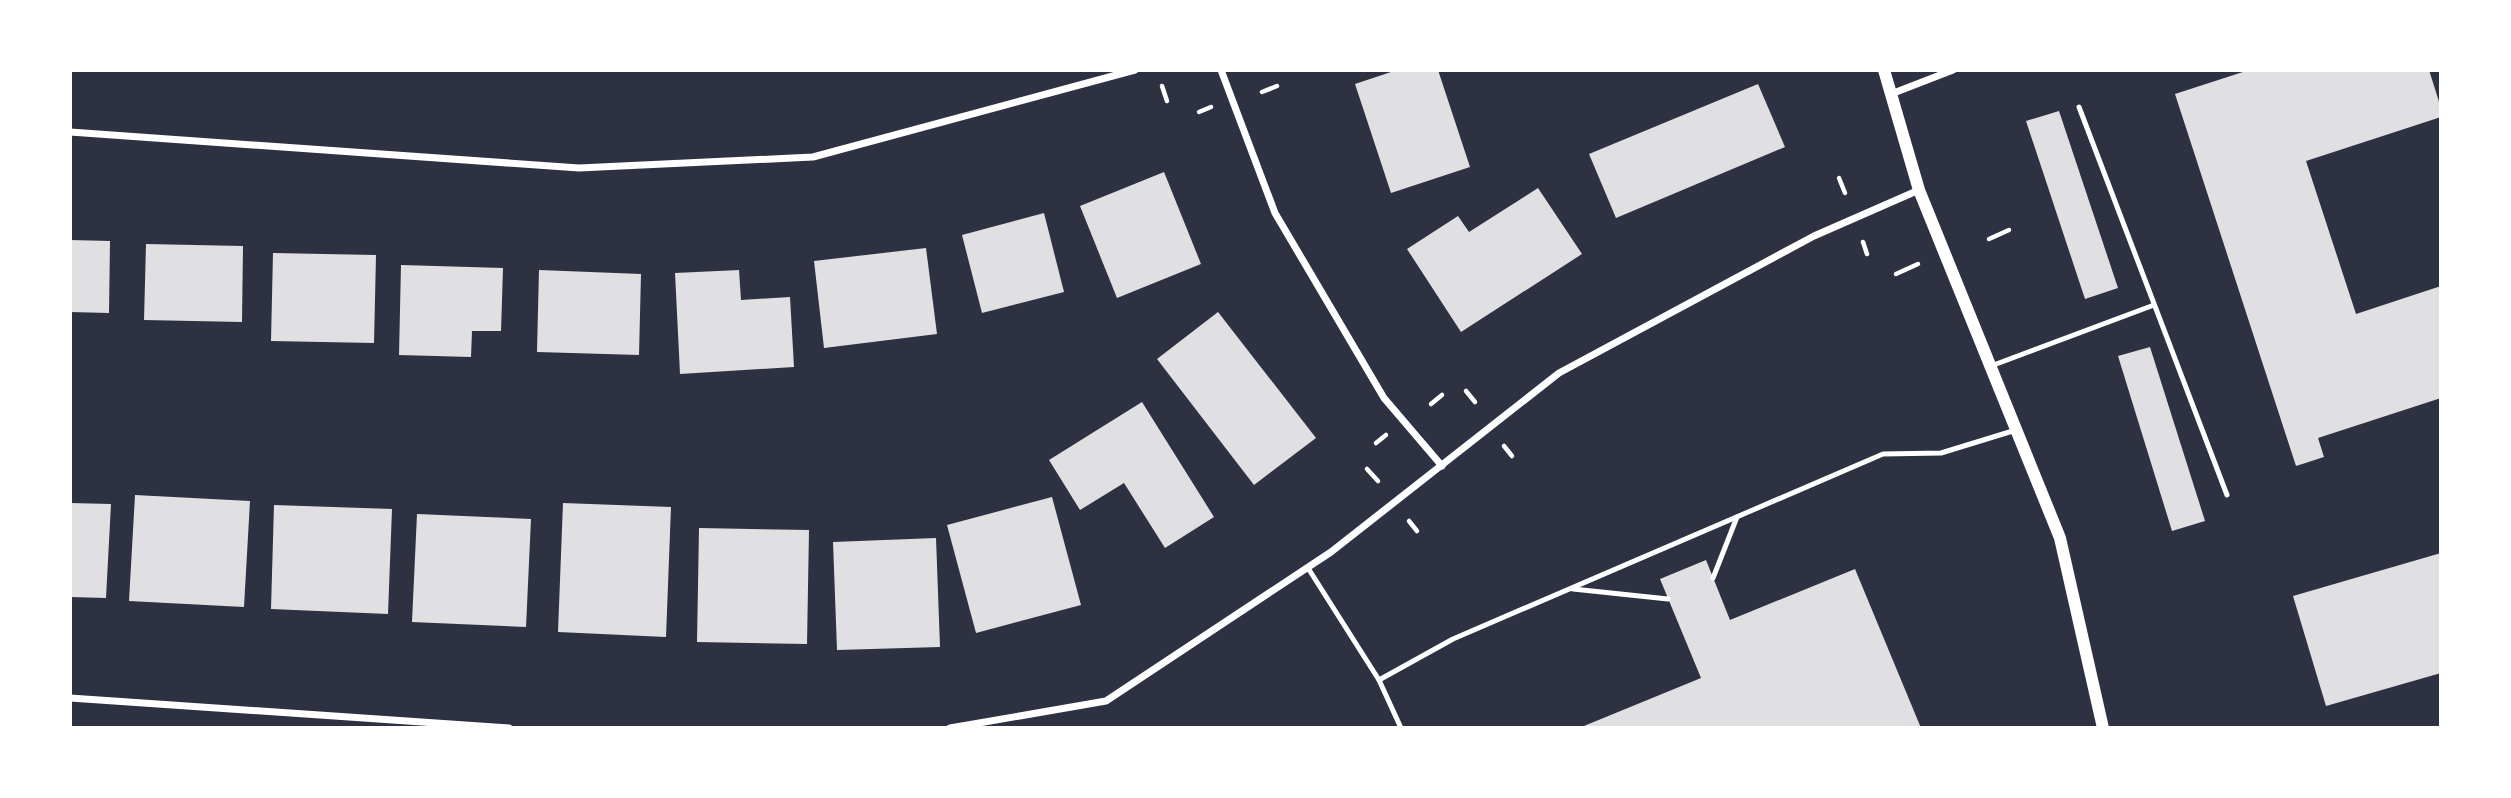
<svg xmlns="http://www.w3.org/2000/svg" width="2511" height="798" viewBox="0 0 2511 798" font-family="Manrope,sans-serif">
<rect width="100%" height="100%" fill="#2d3142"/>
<g fill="#e0e0e3">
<path d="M1397,70H1438L1470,167L1391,193L1355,84Z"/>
<path d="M2249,70H2429L2441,108V117L2306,161L2356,314L2441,286V398L2318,438L2324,457L2296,466L2175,94Z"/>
<path d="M1758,84L1785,147L1616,218L1589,154Z"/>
<path d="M2059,111L2118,288L2085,299L2026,121Z"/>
<path d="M1164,172L1201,264L1117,298L1080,206Z"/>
<path d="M1538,188L1582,254L1461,332L1407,249L1458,216L1469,232Z"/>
<path d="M1044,213L1064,292L982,313L962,235Z"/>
<path d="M70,240L110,241L109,313L70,312Z"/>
<path d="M146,244L243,246L242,322L144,320Z"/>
<path d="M926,248L937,334L824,348L814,261Z"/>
<path d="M273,253L376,255L374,343L271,341Z"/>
<path d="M401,265L503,268L501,331H472L471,357L399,355Z"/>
<path d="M539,270L641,274L639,355L537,352Z"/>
<path d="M739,270L741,300L790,297L794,367L680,374L675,273Z"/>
<path d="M1218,312L1316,438L1254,485L1157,359Z"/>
<path d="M2150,347L2205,521L2172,531L2118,356Z"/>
<path d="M1142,402L1214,517L1165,548L1124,483L1080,510L1049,460Z"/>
<path d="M135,495L250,501L244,607L129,601Z"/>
<path d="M1052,497L1081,605L976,633L947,525Z"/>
<path d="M70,503L111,504L106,598L70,597Z"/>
<path d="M563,503L671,507L666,637L558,632Z"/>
<path d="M274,505L392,509L388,614L271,609Z"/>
<path d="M417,514L531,519L526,627L412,622Z"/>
<path d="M699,528L809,530L807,644L697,642Z"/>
<path d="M936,538L940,647L837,650L833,542Z"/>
<path d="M2441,553V673L2326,706L2293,596Z"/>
<path d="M1706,560L1730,620L1855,569L1921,728H1579L1701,678L1660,579Z"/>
</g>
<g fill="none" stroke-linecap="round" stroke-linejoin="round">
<g stroke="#fff" stroke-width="4.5">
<path d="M1162,86L1167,101"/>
<path d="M1262,92L1277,86"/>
<path d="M1199,112L1211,107"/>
<path d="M1839,178L1845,193"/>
<path d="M1989,239L2009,230"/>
<path d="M1863,242L1867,254"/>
<path d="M1896,274L1918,264"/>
<path d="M1466,391L1475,402"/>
<path d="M1431,404L1442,395"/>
<path d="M1376,443L1386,435"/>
<path d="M1504,446L1512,456"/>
<path d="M1367,469L1378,481"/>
<path d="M1409,521L1417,531"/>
</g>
<g stroke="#fff" stroke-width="5">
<path d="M2079,107L2227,495"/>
<path d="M1991,366L2154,305"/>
<path d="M1308,568L1379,680L1401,728"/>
<path d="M1713,578L1737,517"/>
<path d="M1573,589L1668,599"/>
<path d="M1379,680L1453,639L1883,454L1941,453L2016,430"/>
</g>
<g stroke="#fff" stroke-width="7">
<path d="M1221,70L1275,213L1384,398L1442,466"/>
<path d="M1891,94L1953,70"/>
<path d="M70,132L579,168L813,157L1135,70"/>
<path d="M70,698L509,728"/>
<path d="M950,728L1106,701L1331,552L1559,373L1814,236L1919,190"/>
</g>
<path stroke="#fff" stroke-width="12" d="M1884,70L1919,190L2060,538L2103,728"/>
</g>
<rect width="2511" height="798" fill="none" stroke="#ffffff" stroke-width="144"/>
</svg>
